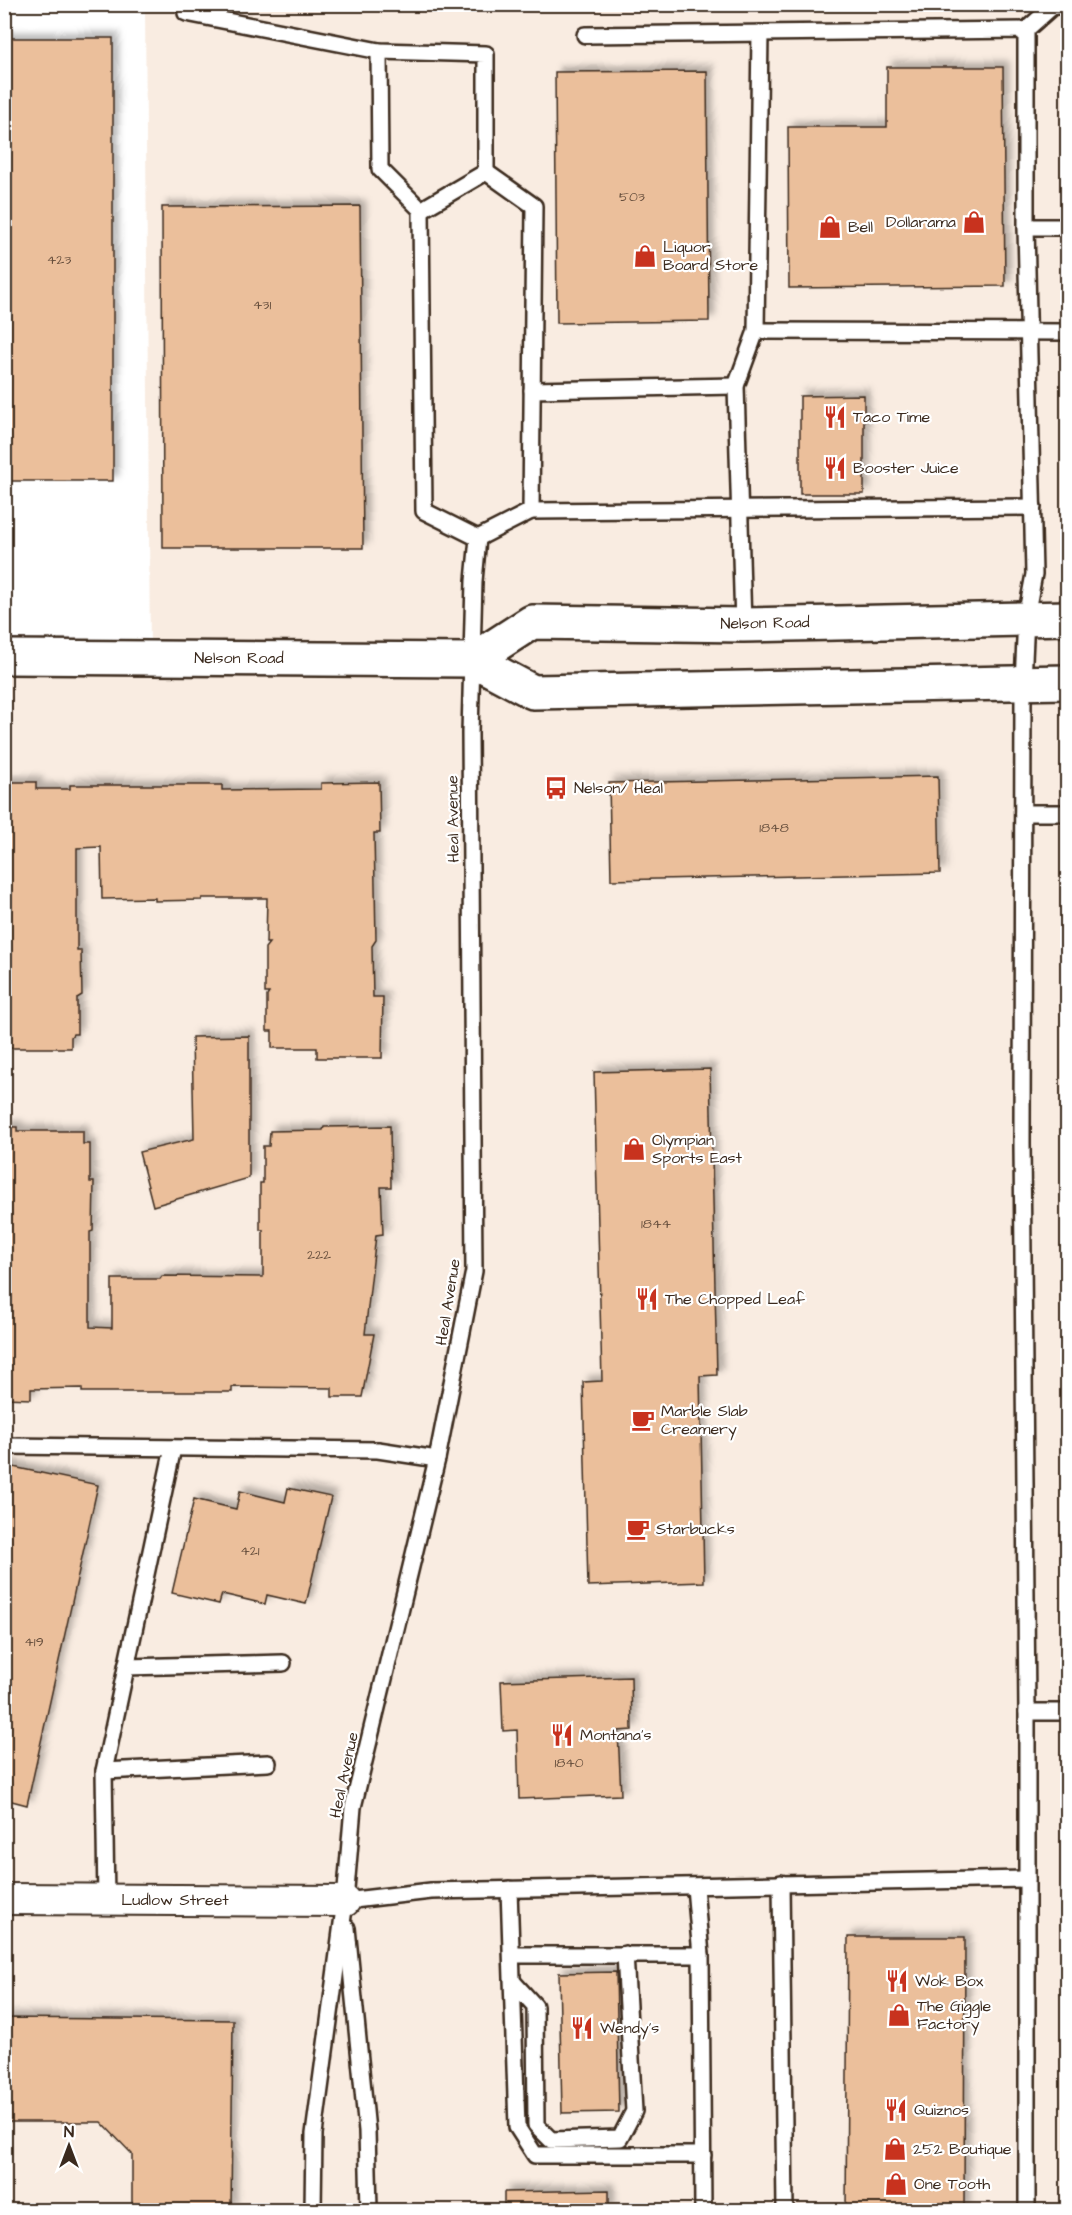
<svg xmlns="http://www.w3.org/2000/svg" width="1072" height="2215" viewBox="0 0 1072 2215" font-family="'Architects Daughter',sans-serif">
<defs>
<filter id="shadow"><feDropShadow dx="5.5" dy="-5.5" stdDeviation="3" flood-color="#0004"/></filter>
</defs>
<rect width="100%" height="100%" fill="#fff"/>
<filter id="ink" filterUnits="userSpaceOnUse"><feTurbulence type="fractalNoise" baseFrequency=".0167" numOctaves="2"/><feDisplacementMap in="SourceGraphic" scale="12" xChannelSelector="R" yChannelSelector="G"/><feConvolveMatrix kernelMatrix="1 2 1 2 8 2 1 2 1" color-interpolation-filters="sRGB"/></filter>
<g filter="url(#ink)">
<path fill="#f9ece1" d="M145,5H1067V2210H5V657L150,658Z"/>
<g fill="#ebbf9b" stroke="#3b2a1e" stroke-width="1.5" filter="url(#shadow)">
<rect x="4" y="38" width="109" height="443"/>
<path d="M887,67H1003L1005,286L789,288L788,127H887Z"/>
<path d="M707,71L709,321L557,323L555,72Z"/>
<path d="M360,206L363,548H163L162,207Z"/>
<path d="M864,395V494H800V396Z"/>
<path d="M938,776L940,873L611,880L609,783Z"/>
<path d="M4,782H36V789H70V785H222V790L321,789V783L379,782L380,833H374L376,940L372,946L373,997H383L382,1058H317V1048H272V1031H267V996L269,993H265V948L269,943H266L267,898H202V900L155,901V898L102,899L101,847L77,848V950H81L82,995L77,998V1034H73L71,1037V1048H5L4,1058Z"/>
<path d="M249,1036V1178L153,1206L139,1152L194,1139L192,1037Z"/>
<path d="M710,1069L717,1375L700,1376L704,1582L588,1586L583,1382L602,1381L594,1072Z"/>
<path d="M390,1126L391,1187H381L383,1234L376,1235L365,1334H374L362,1397H332V1388L232,1387V1392H82V1388L31,1389V1399L4,1398V1127H17V1131H83V1144H90V1182H94L93,1231L90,1232V1327L112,1328V1279H160L162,1276L263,1277V1230H260V1183H263V1146H269L270,1131L323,1130L324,1127Z"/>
<path d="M4,1465L98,1485L27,1805L4,1799Z"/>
<path d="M288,1488L331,1497L306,1604L267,1595L265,1604L222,1594L219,1604L172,1593L194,1499L236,1509L240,1491L285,1502Z"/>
<path d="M631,1677L632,1730L618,1731L621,1795L519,1799L517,1730L503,1731L501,1681Z"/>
<path d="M848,1937H965L964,2210H846Z"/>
<path d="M616,1972L619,2112L562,2113L559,1973Z"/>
<path d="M4,2018L233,2020L231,2210H132V2154L101,2122H4Z"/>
<path d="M609,2190V2210H504V2192Z"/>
</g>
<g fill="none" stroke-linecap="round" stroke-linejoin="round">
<g stroke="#3b2a1e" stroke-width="20">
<g id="service">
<path d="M186,13L379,51L486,54V172L421,210"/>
<path d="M1026,30L1053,6H1068"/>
<path d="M585,35L1026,30V227L1034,574L1026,617L1023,682L1022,1143L1027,1712V2210"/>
<path d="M1026,227H1068"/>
<path d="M756,331L1068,332"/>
<path d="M532,390L736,386"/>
<path d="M531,511L1033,507"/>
<path d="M478,538L531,511L534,206L486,172"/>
<path d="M743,625L736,386L756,331L760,33"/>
<path d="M1023,813H1068"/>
<path d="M4,1446L378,1450L437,1459"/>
<path d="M126,1667L283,1663"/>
<path d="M1027,1712H1068"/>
<path d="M104,1771L268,1763"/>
<path d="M781,1883L785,2210"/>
<path d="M695,1887L701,1955L703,2210"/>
<path d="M509,1889L517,2127L535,2155H703"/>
<path d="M106,1900L104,1771L173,1448"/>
<path d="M345,1901L431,1891L1027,1879"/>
<path d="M347,1928L367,2131L369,2210"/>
<path d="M512,1955H701"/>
<path d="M513,1982L535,2006L536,2125L551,2140L620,2138L634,2111L625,1954"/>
<path d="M313,2210L314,2134L345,1901L353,1807L437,1459L474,1271L470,733L474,581L478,538L424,511L421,210L380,169L379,51"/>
</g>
</g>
<g stroke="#3b2a1e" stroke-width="34">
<path id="minor" d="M4,1899L345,1901"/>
</g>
<g stroke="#3b2a1e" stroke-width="38">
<g id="tertiary">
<path d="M4,657L473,660L533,692L1068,682"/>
<path d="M473,660L532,622L743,625L1068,618"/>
</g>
</g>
<use href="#service" stroke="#fff" stroke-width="15"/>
<use href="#minor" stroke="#fff" stroke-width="30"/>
<use href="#tertiary" stroke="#fff" stroke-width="33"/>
</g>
</g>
<defs>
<g id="shop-bare" transform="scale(1.8)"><path d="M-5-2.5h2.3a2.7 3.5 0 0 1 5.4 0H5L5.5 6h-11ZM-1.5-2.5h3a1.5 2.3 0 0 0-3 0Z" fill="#c8321e" stroke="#fff" stroke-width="2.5" paint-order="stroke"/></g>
<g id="restaurant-bare" transform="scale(1.8)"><path d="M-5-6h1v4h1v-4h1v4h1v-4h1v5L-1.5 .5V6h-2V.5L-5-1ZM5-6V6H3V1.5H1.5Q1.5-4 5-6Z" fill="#c8321e" stroke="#fff" stroke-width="2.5" paint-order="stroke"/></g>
<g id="bus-bare" transform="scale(1.8)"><path d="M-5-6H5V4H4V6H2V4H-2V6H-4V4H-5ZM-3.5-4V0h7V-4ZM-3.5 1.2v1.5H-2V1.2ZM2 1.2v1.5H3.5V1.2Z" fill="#c8321e" stroke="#fff" stroke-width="2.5" paint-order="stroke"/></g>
<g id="cafe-bare" transform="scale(1.8)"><path d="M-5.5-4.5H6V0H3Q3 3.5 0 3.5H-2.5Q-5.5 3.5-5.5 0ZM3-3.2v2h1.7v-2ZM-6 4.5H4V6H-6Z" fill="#c8321e" stroke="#fff" stroke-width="2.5" paint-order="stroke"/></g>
</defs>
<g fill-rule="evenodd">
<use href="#shop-bare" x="974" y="222"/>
<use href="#shop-bare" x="830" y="227"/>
<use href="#shop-bare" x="645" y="256"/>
<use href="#restaurant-bare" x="835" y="417"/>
<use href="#restaurant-bare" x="835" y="468"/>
<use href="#bus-bare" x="556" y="788"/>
<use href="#shop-bare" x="634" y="1149"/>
<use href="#restaurant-bare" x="647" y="1299"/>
<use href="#cafe-bare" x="643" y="1420"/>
<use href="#cafe-bare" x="638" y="1529"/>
<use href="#restaurant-bare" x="562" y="1735"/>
<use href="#restaurant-bare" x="897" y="1981"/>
<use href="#shop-bare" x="899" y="2015"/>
<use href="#restaurant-bare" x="582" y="2028"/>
<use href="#restaurant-bare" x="896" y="2110"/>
<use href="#shop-bare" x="895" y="2149"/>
<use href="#shop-bare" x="896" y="2184"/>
</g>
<g text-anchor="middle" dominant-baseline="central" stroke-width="4.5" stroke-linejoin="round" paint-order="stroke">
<g font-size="14" fill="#674f3d">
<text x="632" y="197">503</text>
<text x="59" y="260">423</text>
<text x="262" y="305">431</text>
<text x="774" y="828">1848</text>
<text x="656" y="1224">1844</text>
<text x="319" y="1255">222</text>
<text x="250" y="1551">421</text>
<text x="34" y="1642">419</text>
<text x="569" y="1763">1840</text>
</g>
<g font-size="16" fill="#3b2a1e" stroke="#fff" text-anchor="start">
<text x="956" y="222" text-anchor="end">Dollarama</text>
<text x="848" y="227">Bell</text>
<text x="663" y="247">Liquor<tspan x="663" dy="18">Board Store</tspan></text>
<text x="853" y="417">Taco Time</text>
<text x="853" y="468">Booster Juice</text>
<text x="574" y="788">Nelson/ Heal</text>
<text x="652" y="1140">Olympian<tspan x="652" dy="18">Sports East</tspan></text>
<text x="665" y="1299">The Chopped Leaf</text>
<text x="661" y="1411">Marble Slab<tspan x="661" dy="18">Creamery</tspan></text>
<text x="656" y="1529">Starbucks</text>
<text x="580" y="1735">Montana's</text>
<text x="915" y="1981">Wok Box</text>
<text x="917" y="2006">The Giggle<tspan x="917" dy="18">Factory</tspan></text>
<text x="600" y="2028">Wendy's</text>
<text x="914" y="2110">Quiznos</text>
<text x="913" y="2149">252 Boutique</text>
<text x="914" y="2184">One Tooth</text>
</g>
<g font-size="16" fill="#3b2a1e" stroke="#fff">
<text transform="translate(765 623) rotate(-1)">Nelson Road</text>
<text x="239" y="658">Nelson Road</text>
<text transform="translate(453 819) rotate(-91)">Heal Avenue</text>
<text transform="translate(448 1302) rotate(-81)">Heal Avenue</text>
<text transform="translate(344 1775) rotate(-78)">Heal Avenue</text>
<text x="175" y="1900">Ludlow Street</text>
</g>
</g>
<rect width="1072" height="2215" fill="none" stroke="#fff" stroke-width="24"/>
<rect x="12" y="12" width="1048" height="2191" fill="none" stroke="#3b2a1e" stroke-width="2" filter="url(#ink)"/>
<g transform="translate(69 2146)" stroke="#ffffff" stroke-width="4.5" paint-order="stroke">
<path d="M0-4.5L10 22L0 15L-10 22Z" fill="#3b2a1e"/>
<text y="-9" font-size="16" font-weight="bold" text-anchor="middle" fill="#3b2a1e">N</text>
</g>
</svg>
